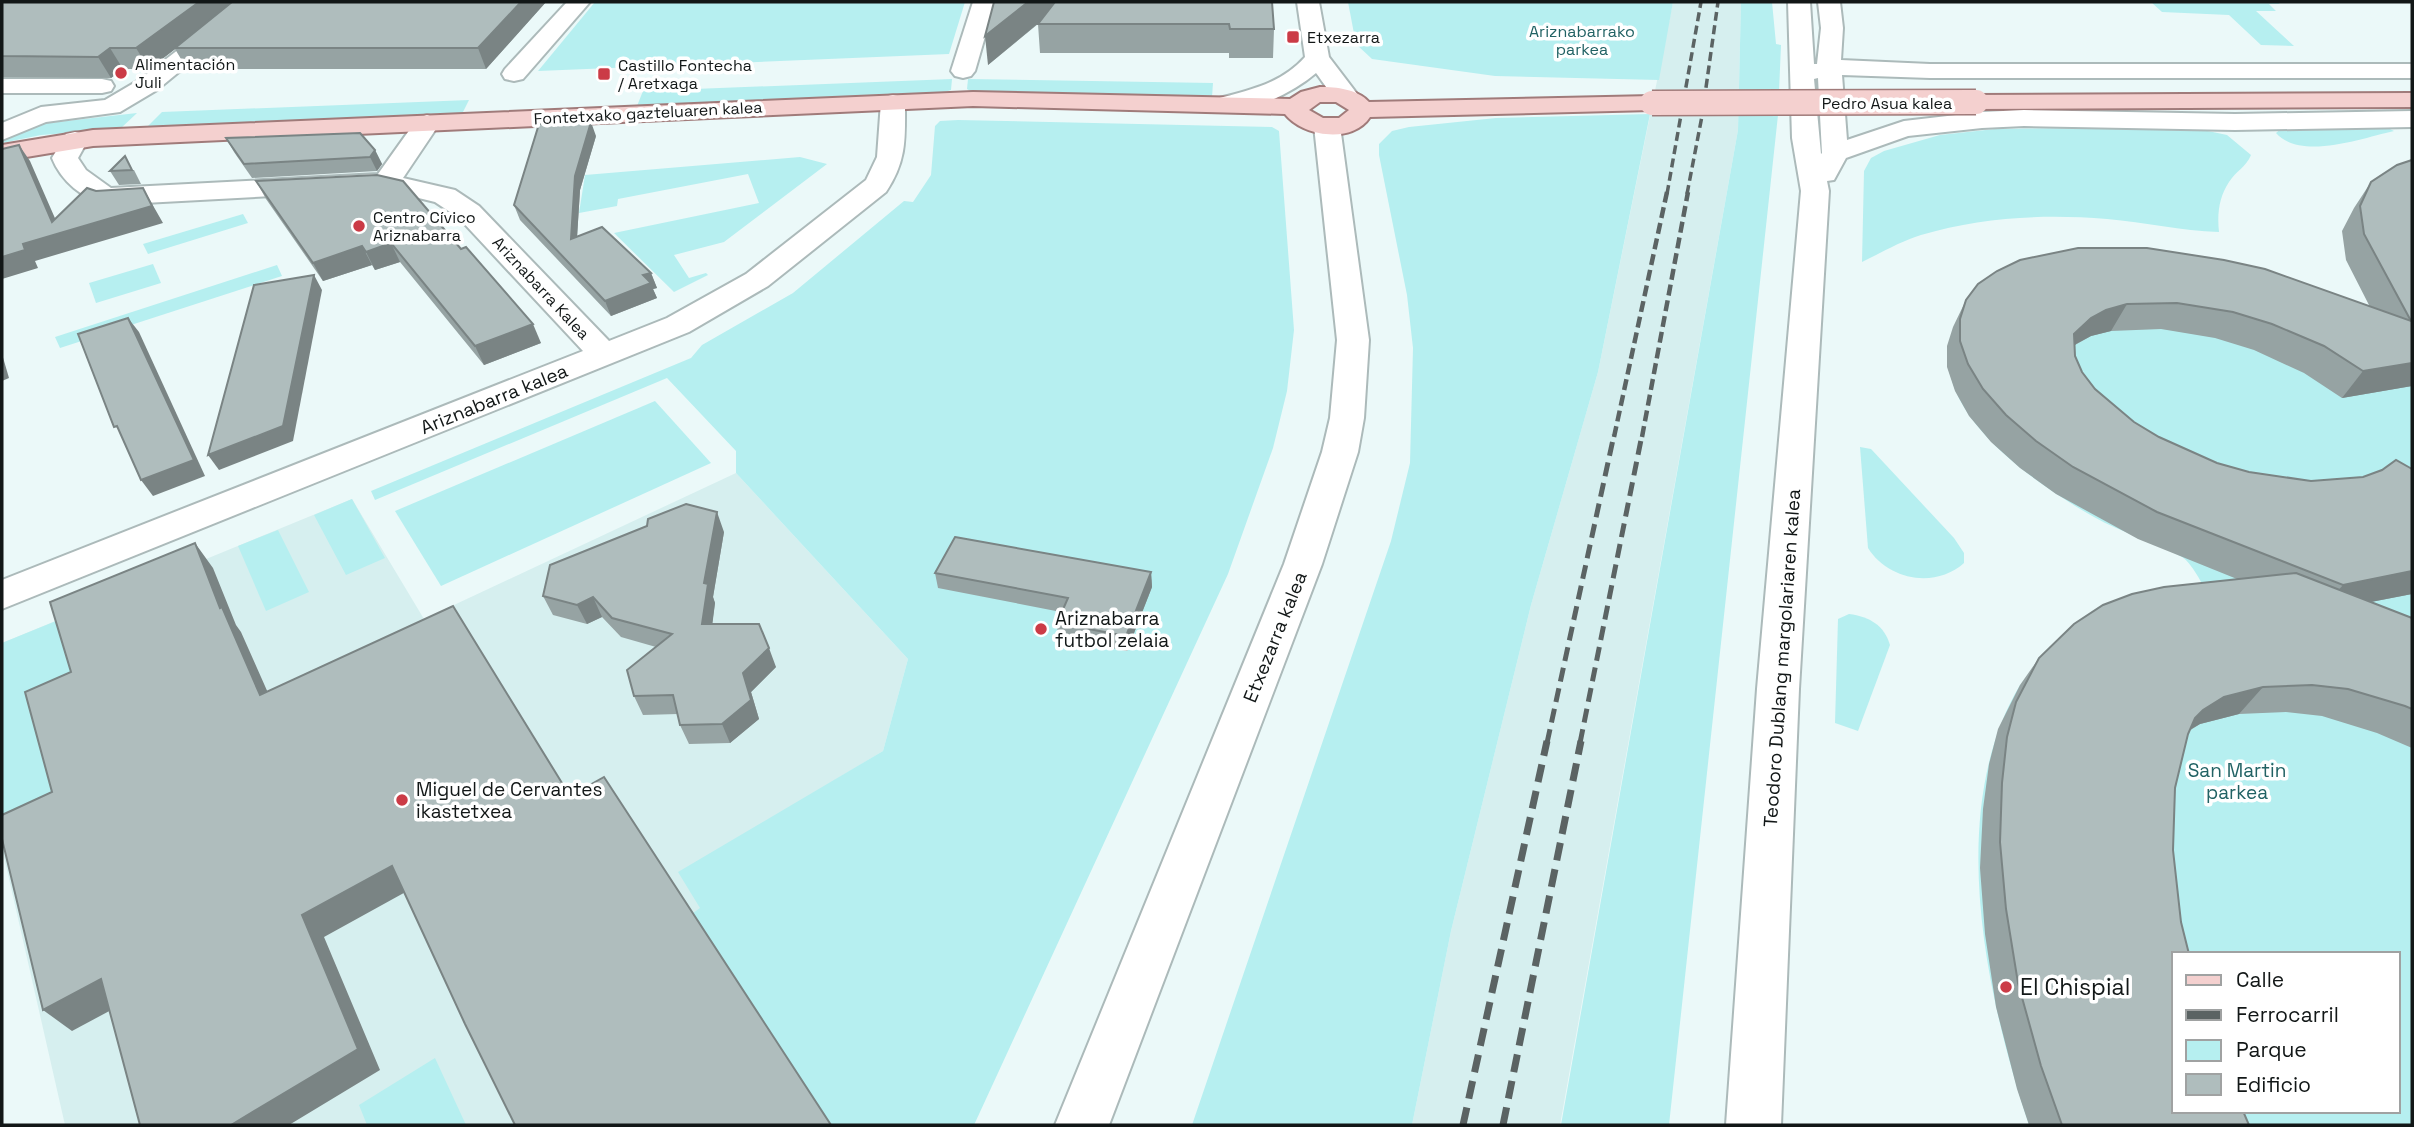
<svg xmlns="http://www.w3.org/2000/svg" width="2414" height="1127" viewBox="0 0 2414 1127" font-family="'Space Grotesk',sans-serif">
<rect width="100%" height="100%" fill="#ebf9f9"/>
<g fill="#d6efef">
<path d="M1673,2H1741L1738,130L1560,1125H1412L1451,931L1531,605L1598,372Z"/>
<path d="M736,473L908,659L883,751L704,859L886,1125H65L2,848V643L352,499L424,619Z"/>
</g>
<g fill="#b6eff0" fill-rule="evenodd">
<path d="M595,2H965L949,54L538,71Z"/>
<path d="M1348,2H1673L1659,80L1495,76L1372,59L1356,44Z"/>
<path d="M1741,2H1772L1776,44L1781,45L1778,115L1669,1125H1561L1738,130Z"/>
<path d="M2151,2H2277L2280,4H2269L2276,11H2256L2294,46L2261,45L2229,15L2162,12Z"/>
<path d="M952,79L951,90L942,93L637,106L643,91Z"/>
<path d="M968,79L1213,83L1212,97L974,93L967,89Z"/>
<path d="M469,100L462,114L146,128L162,112Z"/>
<path d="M137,113L120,129L41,135L2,143V135L31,125Z"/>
<path d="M1650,114L1598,372L1531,605L1451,931L1412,1125H1192L1391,541L1410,463L1413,348L1407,295L1379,155V144L1392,131L1409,127L1496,118Z"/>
<path d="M958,120L1272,127L1279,131L1294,330L1287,391L1273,448L1228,574L974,1125H828L689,916L700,908L678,872L883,751L908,659L736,473V451L667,378L375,500L371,491L691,358L702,345L793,293L904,201L913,202L931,175L935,126L940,121Z"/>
<path d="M2384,126L2394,131C2362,138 2301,161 2276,133L2283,127Z"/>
<path d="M2189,127L2227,135L2251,155C2246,167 2236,171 2229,182C2219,197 2217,214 2219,232C2181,231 2145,222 2107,219C2044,214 1982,217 1921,235C1901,241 1881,253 1862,262L1864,171L1871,158L1884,151L1940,135L1995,129Z"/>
<path d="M800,157L827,164L724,242L674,255L689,278L706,273L708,275L674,292L614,233L759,203L748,174L618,199L617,206L579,213L585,175Z"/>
<path d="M243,214L248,223L148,254L143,244Z"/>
<path d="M153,264L161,283L96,303L89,283Z"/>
<path d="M277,265L282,276L60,348L55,337Z"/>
<path d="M1966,310L2412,337V1125H2029C1986,995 1945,811 2020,685L2217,610C2209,597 2193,563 2182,557C2154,541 2122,533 2094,517C2030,481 1902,394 1966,310ZM2174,954H2398V1111H2174Z"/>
<path d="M655,401L711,463L441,586L395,511Z"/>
<path d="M1860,447L1871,449L1954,538L1964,553V563C1935,589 1888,580 1868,548Z"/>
<path d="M352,499L385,558L346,575L314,515Z"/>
<path d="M278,530L309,592L266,611L238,546Z"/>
<path d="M1849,614C1870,617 1884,625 1890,645L1858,731L1835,723L1838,619Z"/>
<path d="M61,619L72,657L82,806L2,847V643Z"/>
<path d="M435,1058L466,1125H367L359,1105Z"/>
</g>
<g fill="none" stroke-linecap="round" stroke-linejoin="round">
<g stroke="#acbaba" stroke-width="4">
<g id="minor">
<path d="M240,2H264L157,90L120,112L46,122L2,140V123L41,107L105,100L139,80Z"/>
<path d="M567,2H590L523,79L514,81L505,79L502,74L505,69Z"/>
<path d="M973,2H995L975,71L971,76L963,78L955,76L951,71Z"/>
<path d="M1297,2H1319L1329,57L1361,99L1358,104C1337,110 1328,88 1316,73C1294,92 1246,117 1216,109L1213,104L1216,99C1249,90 1281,84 1305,57Z"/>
<path d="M1788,2H1810L1814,64H1817L1821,28L1818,2H1840L1843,28L1841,60L1930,64H2412V78H1930L1842,75L1847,140L1904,121L1982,112L2024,110L2235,114L2412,111V127L2235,130L2024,126L1982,128L1908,136L1846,158L1834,180L1827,181L1829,191L1799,689L1781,1125H1726L1757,689L1801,191L1792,138ZM1818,78L1822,153L1821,154L1814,79Z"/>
<path d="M2,79H102L111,81L114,86L111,91L102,93H2Z"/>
<path d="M893,95L902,97L905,102C905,139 907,160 886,192L768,286L689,332L2,609V580L583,351L459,218L435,202L386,190L107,205C83,199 61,181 52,158L66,134L75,132L84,134L88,140L78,158L86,170L111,188L378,174L418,118L427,115L436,118L440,123L403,178L455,190L479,206L609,341L667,318L746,274L866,180L877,157L881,102L884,97Z"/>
<path d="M1327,118L1336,121L1340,126L1369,340L1364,418L1358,452L1322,564L1109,1125H1055L1284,564L1322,452L1330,418L1337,340L1314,126L1318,121Z"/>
</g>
</g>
<g stroke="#a07b7a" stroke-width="4">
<g id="major">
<path d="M1320,87C1337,87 1357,89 1369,102L1652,96L1661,98L1664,103L1661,108L1652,110L1370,117C1353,144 1303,137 1285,114L973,106L93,146L2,161V145L93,130L973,92L1290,99L1301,92ZM1320,102H1336L1349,110L1339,118H1323L1309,110Z"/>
<path d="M2412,93V107L1976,109L1967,107L1964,102L1967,97L1976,95Z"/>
</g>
</g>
<use href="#minor" fill="#fff" fill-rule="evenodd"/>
<use href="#major" fill="#f4d0cf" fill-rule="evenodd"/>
<g stroke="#5b6363" stroke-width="3.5" stroke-dasharray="9 4.5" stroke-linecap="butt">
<path d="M1667,194L1701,2"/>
<path d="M1687,194L1702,116L1718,2"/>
</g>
<g stroke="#5b6363" stroke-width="4.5" stroke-dasharray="11 5" stroke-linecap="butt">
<path d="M1614,437L1667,192"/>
<path d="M1642,437L1688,192"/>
</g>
<g stroke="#5b6363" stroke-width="5" stroke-dasharray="14 7" stroke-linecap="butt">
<path d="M1547,743L1614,435"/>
<path d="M1580,743L1642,435"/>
</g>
<g stroke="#5b6363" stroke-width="7" stroke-dasharray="18 9" stroke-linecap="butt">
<path d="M1463,1125L1547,741"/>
<path d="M1503,1125L1581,741"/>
</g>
<g stroke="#a07b7a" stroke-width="27" stroke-linecap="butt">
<path id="major-bridge" d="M1652,103L1976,102"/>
</g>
<use href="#major-bridge" stroke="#f4d0cf" stroke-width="24"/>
</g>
<g fill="#96a3a3">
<path d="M2,2H546L486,69H187L175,49L149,69H123L111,78L2,77Z"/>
<path d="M994,2H1272L1274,29L1273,58H1229V53H1040L1038,24L988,65Z"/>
<path d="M596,136L580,190L577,237L651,273L657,288L653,289L657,298L611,316L520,220L514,205Z"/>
<path d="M226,138L375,150L382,164L377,171L252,178L234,152Z"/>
<path d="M2412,160V386L2342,398L2304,373L2254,350L2215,338L2161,329L2111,331L2091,336L2075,345V356L2082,372L2095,389L2134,422L2159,437L2217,463L2249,472L2311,481L2363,477L2412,469V594L2371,602L2412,618V748L2377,733L2322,716L2286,712L2239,714L2200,724L2189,731L2175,788L2173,850L2174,954L2249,1125H2029L2017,1089L1996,1007L1985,934L1980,868L1983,809L1989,764L1998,729L2020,685L2039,658L2237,579L2138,539L2056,494L2020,468L1991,442L1969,416L1955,391L1947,367V346L1953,327L1966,300L1978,284L2370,307L2346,260L2342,231L2354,208L2371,182Z"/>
<path d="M134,170L141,184L119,185L110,171Z"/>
<path d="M377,175L541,343L484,365L400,262L375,270L372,265L323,281L266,199L256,181Z"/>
<path d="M724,532L713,597L715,603L712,624L776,667L751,692L759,719L730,743L689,744L680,725L678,714L643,715L634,696L656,647L621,637L602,617L587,624L553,615L543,596Z"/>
<path d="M1151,572L1152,587L1127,651L1058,638L1057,623L1061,612L938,588L935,573Z"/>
</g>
<g fill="#7a8484">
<path d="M199,2H237L149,69L136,48Z"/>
<path d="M521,2H546L486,69L478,48Z"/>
<path d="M1028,2H1060V5L988,65L985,36Z"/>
<path d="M110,48L123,69L111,78L98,57Z"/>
<path d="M591,122L596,136L580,190L576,254L571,239L575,176Z"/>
<path d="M19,145L30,161L61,232L143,188L163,223L35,261L38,268L2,279V257L52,222Z"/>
<path d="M375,150L382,164L377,171L370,157Z"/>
<path d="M391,243L400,262L375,270L366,252Z"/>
<path d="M362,246L372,265L323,281L313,263Z"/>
<path d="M651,273L657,288L653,289L657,298L611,316L605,301L643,275Z"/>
<path d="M314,275L322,290L293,441L219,470L208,455Z"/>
<path d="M2127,304L2111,331L2091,336L2076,344L2059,360L2074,334L2091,318L2106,310Z"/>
<path d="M128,318L139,332L205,476L153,496L141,480Z"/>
<path d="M533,324L541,343L484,365L475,346Z"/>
<path d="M2,354L9,378L2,381Z"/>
<path d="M2412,363V386L2342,398L2363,371Z"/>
<path d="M717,512L724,532L713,597L715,603L710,643L702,624L704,583Z"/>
<path d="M195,543L213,568L236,625L241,632L280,720L260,695L220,608Z"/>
<path d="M2412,571V594L2319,612L2343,585Z"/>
<path d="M1151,572L1152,587L1127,651L1126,636Z"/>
<path d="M593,597L602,617L587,624L577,605Z"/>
<path d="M769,648L776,667L751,692L759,719L730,743L722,724L743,673Z"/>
<path d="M2263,687L2239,714L2200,724L2179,736L2203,710L2224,697Z"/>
<path d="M392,866L411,889L324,937L380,1070L289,1125H231L302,915Z"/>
<path d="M101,979L128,1001L72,1031L43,1010Z"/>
</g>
<g fill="#afbdbd" stroke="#7a8484" stroke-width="2">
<path d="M2,2H199L136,48H110L98,57L2,56Z"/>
<path d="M232,2H521L478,48H175Z"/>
<path d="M994,2H1028L985,36Z"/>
<path d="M1055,2H1272L1274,29H1230L1229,24H1038Z"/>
<path d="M591,122L575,176L571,239L602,227L651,273L643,275L651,283L605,301L514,205L539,124Z"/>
<path d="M360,133L375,150L370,157L244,164L226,138Z"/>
<path d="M19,145L52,222L87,188L96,191L143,188L152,206L23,244L25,250L2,257V149Z"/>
<path d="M125,156L132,170L110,171Z"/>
<path d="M2412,160V363L2363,371L2324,346L2272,324L2233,312L2177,303L2127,304L2106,310L2091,318L2074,334L2075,356L2082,372L2095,389L2134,422L2159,437L2217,463L2249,472L2311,481L2363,477L2382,470L2396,460L2412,469V571L2343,585L2157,512L2073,467L2036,441L2006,415L1983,389L1968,364L1960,341V319L1966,300L1978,284L1997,271L2020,260L2078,248H2147L2224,260L2265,269L2411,321L2364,234L2360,206L2371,182L2397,165Z"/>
<path d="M377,175L403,181L461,249L466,247L533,324L475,346L391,243L366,252L362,246L313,263L256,181Z"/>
<path d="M314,275L283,426L208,455L254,285Z"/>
<path d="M128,318L194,460L141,480L117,426L114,427L78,334Z"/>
<path d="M686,504L717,512L704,583L708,584L702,624H759L769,648L743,673L751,700L722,724L680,725L673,695L634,696L627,670L672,634L612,618L593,597L577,605L543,596L550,565L647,526L648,519Z"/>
<path d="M955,537L1151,572L1126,636L1057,623L1068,598L935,573Z"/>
<path d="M195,543L220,608L222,607L260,695L453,606L570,796L604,777L831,1125H515L465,1024L392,866L302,915L358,1049L231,1125H140L101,979L43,1010L2,839V815L52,792L25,692L71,672L50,602Z"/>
<path d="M2296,573L2412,618V709L2405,706L2348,689L2312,685L2263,687L2224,697L2203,710L2195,718L2188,734L2175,788L2173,850L2181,922L2189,954H2174V1111H2243L2249,1125H2062L2041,1066L2018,983L2006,909L2000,842L2002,783L2007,737L2016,702L2039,658L2074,624L2103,605L2132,594L2164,587Z"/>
</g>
<g fill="#cb3b46" stroke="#fff" stroke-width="2.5">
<rect x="1286" y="30" width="14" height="14" rx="3.5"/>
<circle cx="121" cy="73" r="7"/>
<rect x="597" y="67" width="14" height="14" rx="3.5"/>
<circle cx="359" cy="226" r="7"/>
<circle cx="1041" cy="629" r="7"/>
<circle cx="402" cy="800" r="7"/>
<circle cx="2006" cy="987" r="7"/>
</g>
<g text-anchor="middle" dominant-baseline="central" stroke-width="7" stroke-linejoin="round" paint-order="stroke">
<g font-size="16" fill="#216264" stroke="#fff">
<text x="1582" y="31">Ariznabarrako<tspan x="1582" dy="18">parkea</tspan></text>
</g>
<g font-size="16" fill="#121717" stroke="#fff" text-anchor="start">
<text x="1307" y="37">Etxezarra</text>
<text x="135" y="64">Alimentación<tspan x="135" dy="18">Juli</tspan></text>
<text x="618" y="65">Castillo Fontecha<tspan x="618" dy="18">/ Aretxaga</tspan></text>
<text x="373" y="217">Centro Cívico<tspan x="373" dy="18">Ariznabarra</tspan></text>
</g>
<g font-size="16" fill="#121717" stroke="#fff">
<text x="1887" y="103">Pedro Asua kalea</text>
<text transform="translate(648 113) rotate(-3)">Fontetxako gazteluaren kalea</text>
<text transform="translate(541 288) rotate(47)">Ariznabarra Kalea</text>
</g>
<g font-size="19" fill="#121717" stroke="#fff">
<text transform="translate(494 399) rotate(-22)">Ariznabarra kalea</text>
<text transform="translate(1275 637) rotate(-68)">Etxezarra kalea</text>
<text transform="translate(1782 658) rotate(-86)">Teodoro Dublang margolariaren kalea</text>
</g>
<g font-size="19" fill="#121717" stroke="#fff" text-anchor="start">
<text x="1055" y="618">Ariznabarra<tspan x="1055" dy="22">futbol zelaia</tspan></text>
<text x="416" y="789">Miguel de Cervantes<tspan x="416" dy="22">ikastetxea</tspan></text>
</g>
<g font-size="19" fill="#216264" stroke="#fff">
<text x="2237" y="770">San Martin<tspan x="2237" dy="22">parkea</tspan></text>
</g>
<g font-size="23" fill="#121717" stroke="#fff" text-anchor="start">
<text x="2020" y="987">El Chispial</text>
</g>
</g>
<rect width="2414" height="1127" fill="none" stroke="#121717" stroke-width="7"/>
<rect x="2172" y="952" width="228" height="161" fill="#ffffff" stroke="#a0a2a2" stroke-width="2"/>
<rect x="2186" y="975" width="35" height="10" fill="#f4d0cf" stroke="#a0a2a2" stroke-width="2"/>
<text x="2236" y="987" font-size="21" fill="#121717">Calle</text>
<rect x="2186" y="1010" width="35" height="10" fill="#5b6363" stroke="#a0a2a2" stroke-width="2"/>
<text x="2236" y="1022" font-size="21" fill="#121717">Ferrocarril</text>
<rect x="2186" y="1040" width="35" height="21" fill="#b6eff0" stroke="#a0a2a2" stroke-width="2"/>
<text x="2236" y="1057" font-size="21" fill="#121717">Parque</text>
<rect x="2186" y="1074" width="35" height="21" fill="#afbdbd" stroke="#a0a2a2" stroke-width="2"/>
<text x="2236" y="1092" font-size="21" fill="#121717">Edificio</text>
</svg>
